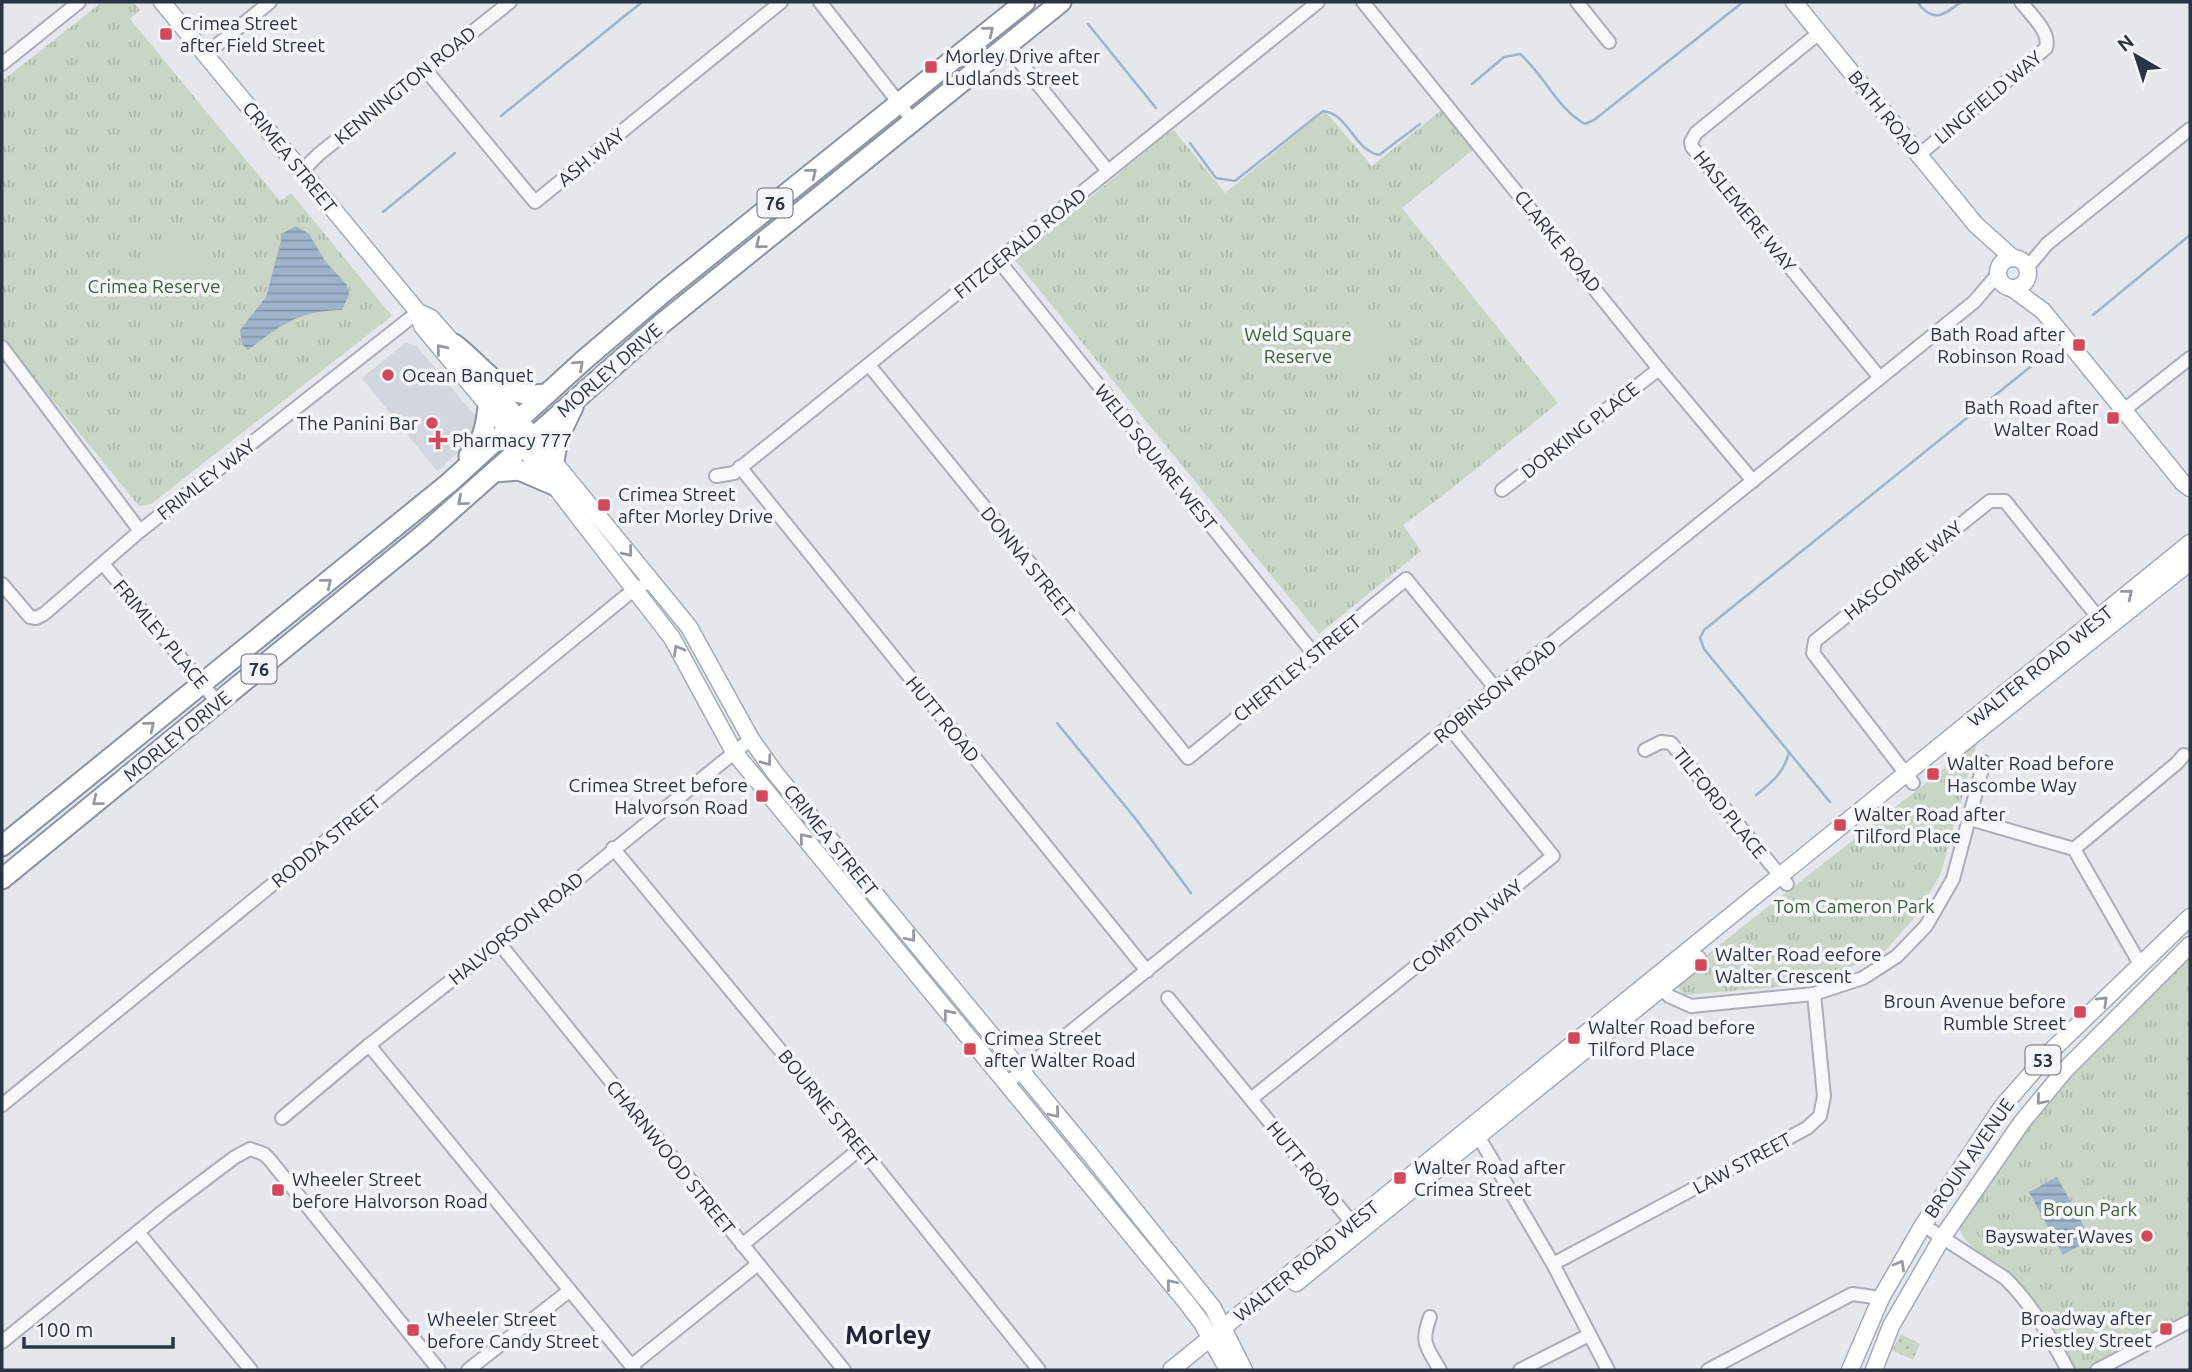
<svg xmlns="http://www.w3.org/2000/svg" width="2192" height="1372" viewBox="0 0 2192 1372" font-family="Ubuntu,sans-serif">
<defs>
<pattern id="grass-dots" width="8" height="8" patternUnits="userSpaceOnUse" patternTransform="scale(1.75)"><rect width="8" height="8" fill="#c9d6c5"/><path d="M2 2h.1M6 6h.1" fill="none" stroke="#adb8ab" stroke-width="1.8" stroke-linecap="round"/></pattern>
<pattern id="park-tufts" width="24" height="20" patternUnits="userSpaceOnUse" patternTransform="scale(1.75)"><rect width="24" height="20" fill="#c9d6c5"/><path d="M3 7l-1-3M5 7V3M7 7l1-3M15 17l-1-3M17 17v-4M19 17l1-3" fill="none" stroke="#adb8ab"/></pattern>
<pattern id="water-rules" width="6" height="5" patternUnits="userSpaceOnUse" patternTransform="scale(1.75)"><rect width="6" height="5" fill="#9fb4cc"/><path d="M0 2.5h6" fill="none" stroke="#8293a7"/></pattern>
</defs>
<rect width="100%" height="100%" fill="#e4e7ec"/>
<path fill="#d2d6de" d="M405,343L416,345L476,417L469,443L437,471L362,378Z"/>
<path fill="url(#grass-dots)" d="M1901,1334L1920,1344L1913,1360L1892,1350Z"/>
<g fill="url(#park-tufts)">
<path d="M102,2H133L140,10L130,19L280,201L291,193L392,316L151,504L139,506L2,338V81Z"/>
<path d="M1443,109L1475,148L1402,208L1558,403L1442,496L1403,525L1421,551L1319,634L1015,260L1173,129L1225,193L1325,111L1372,166Z"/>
<path d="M1977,743L1941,873L1916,916L1885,951L1813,984L1685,995L1672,982Z"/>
<path d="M2190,955V1315L2086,1370L2075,1368C2055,1333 2039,1296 2007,1271C1988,1255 1957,1246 1959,1218L2033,1116L2086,1058Z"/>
</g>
<g fill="#c9d6c5">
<path d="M181,241L216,283L173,319L138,276Z"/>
<path d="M1365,310L1396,349L1377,364L1346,326Z"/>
<path d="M1344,327L1374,363L1355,378L1326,342Z"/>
</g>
<g fill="url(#water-rules)">
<path d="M296,226L309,234L325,261L347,285L349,295L342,310C298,311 281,325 248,350L242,344L240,330L266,297L283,233Z"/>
<path d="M2057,1177L2091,1239L2063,1255L2029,1192Z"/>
</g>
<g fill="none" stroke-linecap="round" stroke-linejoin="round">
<g stroke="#9fb4cc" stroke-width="2.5">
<path d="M1917,2C1933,23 1943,16 1961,2"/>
<path d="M1088,24L1156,108"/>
<path d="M1472,84L1504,57L1520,54C1544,74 1557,109 1585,124L1594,120L1743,2"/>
<path d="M501,116L642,2"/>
<path d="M1190,143L1216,178L1235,181L1323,111C1349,114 1353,149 1379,155L1420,124"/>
<path d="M383,212L455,153"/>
<path d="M2093,315L2190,235"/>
<path d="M1057,723L1135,818L1191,893"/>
<path d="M1756,795C1772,782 1784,773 1789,752"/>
<path d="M1830,802L1704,649L1700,638L1704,630L2045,355"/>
</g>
<g stroke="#a9aeb7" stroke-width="16">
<g id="minor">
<path d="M820,2L913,121"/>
<path d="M1363,2L1659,369L1753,481"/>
<path d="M1577,2L1609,42"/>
<path d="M1819,33L1696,133L1691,142L1692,147L1880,378"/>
<path d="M1007,46L1108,171"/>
<path d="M206,54L270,2"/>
<path d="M2,64L79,2"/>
<path d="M425,69L535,202L781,2"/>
<path d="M1919,155L2046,48C2051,32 2030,14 2021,2"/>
<path d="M302,171L319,154L510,2"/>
<path d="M999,261L1314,654"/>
<path d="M2027,268L2047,244L2190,129"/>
<path d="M2,347L140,531"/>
<path d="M869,365L1188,758L1406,579L1496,689"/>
<path d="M2124,410L2190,358"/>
<path d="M740,467L1147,971"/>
<path d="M716,476L734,473L1318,2"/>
<path d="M1502,490L1659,369"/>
<path d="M104,565L218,703"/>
<path d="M2,584L30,617L36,618L44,614L140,531L418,312"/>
<path d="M1645,750L1661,742L1671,743L1787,884"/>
<path d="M1913,783L1813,653L1815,641L1990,501H2005L2104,625"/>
<path d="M1970,819L2074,849L2140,964"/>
<path d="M613,848L861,1148L1039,1370"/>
<path d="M2074,849L2177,763L2184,755"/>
<path d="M499,943L844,1370"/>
<path d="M1657,983L1669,996L1691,1006L1814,994L1863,978L1897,956L1926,926L1953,879L1984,762"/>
<path d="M1168,998L1357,1229"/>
<path d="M369,1045L635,1370"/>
<path d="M1006,1084L1974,302L1998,274"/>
<path d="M1251,1099L1553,856L1450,728"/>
<path d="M2,1105L626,596L651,580"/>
<path d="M282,1118L369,1045L499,943L751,739"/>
<path d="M1474,1129L1553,1264L1608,1370"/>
<path d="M1923,1225L2005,1278C2032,1304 2050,1337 2068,1370"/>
<path d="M138,1232L251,1370"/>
<path d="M742,1245L861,1148"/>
<path d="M1553,1264L1807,1128L1820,1116L1824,1096L1814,994"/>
<path d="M1430,1317C1420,1344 1427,1347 1440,1370"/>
<path d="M2,1342L166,1209L235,1157L250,1149L264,1154L270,1160L439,1370"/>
<path d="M631,1366L758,1264"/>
<path d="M468,1370L569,1291"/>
<path d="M1520,1370L1589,1335"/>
<path d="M1708,1370L1852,1294L1881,1298"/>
<path d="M2097,1370L2190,1321"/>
</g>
</g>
<g stroke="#a3abb8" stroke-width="19">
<g id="major">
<path d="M162,2L418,312L422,326L554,485L672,638L734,752L1187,1303L1202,1323L1228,1370"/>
<path d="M1794,2L1976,225L2013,258"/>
<circle cx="2013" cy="273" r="15"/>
<path d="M2012,288L2043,311L2183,483L2190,488"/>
<path d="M418,312L431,318L461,352"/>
<path d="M486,379L689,627L751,739L775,773L1089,1153L1213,1308L1244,1370"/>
<path d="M1954,750L2190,562"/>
<path d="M1296,1283L1698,959"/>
<path d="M1171,1370L2190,543"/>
<path d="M1850,1370L1881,1298L1923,1225L2002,1107L2050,1052L2190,917"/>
<path d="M1874,1370L1891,1326L1942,1238L2022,1122L2066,1069L2190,945"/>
</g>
</g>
<g stroke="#8b94a3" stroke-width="23">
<g id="highway">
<path d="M454,344C487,369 499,400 547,394"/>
<path d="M469,456C483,443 486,425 488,407"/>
<path d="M554,461L558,438L573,407"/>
<path d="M495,472L519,470L554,485"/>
<path d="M2,846L449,483L584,360L665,291L1025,2"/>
<path d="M2,879L424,534L660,325L1061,2"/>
</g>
</g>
<use href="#minor" stroke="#f7f8fa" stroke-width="12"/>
<use href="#major" stroke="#fff" stroke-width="16"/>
<use href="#highway" stroke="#fff" stroke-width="19"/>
</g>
<defs><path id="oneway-chevron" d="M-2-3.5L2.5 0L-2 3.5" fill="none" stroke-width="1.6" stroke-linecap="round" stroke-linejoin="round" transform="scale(1.75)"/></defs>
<g stroke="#959aa2">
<use href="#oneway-chevron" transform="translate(989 31) rotate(-39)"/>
<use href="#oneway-chevron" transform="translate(812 173) rotate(-39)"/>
<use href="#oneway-chevron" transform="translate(760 244) rotate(141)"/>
<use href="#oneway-chevron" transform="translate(441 349) rotate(-129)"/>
<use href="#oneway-chevron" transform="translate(579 365) rotate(-42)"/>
<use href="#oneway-chevron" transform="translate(462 501) rotate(139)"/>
<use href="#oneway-chevron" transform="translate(628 552) rotate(51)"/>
<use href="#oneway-chevron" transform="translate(327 583) rotate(-39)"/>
<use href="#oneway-chevron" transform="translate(2128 594) rotate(-39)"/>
<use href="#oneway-chevron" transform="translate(678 650) rotate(-119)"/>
<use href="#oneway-chevron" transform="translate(150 726) rotate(-39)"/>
<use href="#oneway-chevron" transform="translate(767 761) rotate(54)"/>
<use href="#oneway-chevron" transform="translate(97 801) rotate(141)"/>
<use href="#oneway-chevron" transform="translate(804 838) rotate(-129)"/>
<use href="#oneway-chevron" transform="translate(911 937) rotate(50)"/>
<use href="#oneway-chevron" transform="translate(2103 1001) rotate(-44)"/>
<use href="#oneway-chevron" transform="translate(948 1014) rotate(-129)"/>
<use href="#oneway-chevron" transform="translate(2041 1100) rotate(130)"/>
<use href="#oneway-chevron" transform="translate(1055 1113) rotate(50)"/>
<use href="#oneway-chevron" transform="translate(1900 1265) rotate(-60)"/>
<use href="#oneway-chevron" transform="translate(1171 1284) rotate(-130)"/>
</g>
<g fill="#d1495b" stroke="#f4f6f9" stroke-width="2.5">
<rect x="159" y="27" width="14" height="14" rx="3.5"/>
<rect x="924" y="60" width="14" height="14" rx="3.5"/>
<rect x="2072" y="338" width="14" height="14" rx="3.5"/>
<circle cx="388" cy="375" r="7"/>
<rect x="2106" y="411" width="14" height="14" rx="3.5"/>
<circle cx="432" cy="423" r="7"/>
<path d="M434.5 429.5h7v7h7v7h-7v7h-7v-7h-7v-7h7z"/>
<rect x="597" y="498" width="14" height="14" rx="3.5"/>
<rect x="1926" y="767" width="14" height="14" rx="3.5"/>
<rect x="755" y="789" width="14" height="14" rx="3.5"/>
<rect x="1833" y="818" width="14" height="14" rx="3.5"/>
<rect x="1694" y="958" width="14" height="14" rx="3.5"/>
<rect x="2073" y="1005" width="14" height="14" rx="3.5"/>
<rect x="1567" y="1031" width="14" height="14" rx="3.5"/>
<rect x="963" y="1042" width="14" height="14" rx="3.5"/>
<rect x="1393" y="1171" width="14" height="14" rx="3.5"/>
<rect x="271" y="1183" width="14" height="14" rx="3.5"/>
<circle cx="2147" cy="1236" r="7"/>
<rect x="2159" y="1322" width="14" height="14" rx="3.5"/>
<rect x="406" y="1323" width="14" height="14" rx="3.5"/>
</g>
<g text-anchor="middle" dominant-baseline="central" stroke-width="7" stroke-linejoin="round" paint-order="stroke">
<g fill="#f4f6f9" stroke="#676e7b" stroke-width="2">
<rect x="757.5" y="188.5" width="35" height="29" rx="5"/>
<rect x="241.5" y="654.5" width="35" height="29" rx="5"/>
<rect x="2025.5" y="1045.5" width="35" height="29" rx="5"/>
</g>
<g font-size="18" font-weight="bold" fill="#2b3445">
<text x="775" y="203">76</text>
<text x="259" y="669">76</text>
<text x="2043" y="1060">53</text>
</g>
<g font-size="19" fill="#2b3445" stroke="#f4f6f9" text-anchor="start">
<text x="180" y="23">Crimea Street<tspan x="180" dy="22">after Field Street</tspan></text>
<text x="945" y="56">Morley Drive after<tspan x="945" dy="22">Ludlands Street</tspan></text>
<text x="2065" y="334" text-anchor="end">Bath Road after<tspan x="2065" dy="22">Robinson Road</tspan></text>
<text x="402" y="375">Ocean Banquet</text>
<text x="2099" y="407" text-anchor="end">Bath Road after<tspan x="2099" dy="22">Walter Road</tspan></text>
<text x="418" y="423" text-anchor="end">The Panini Bar</text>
<text x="452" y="440">Pharmacy 777</text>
<text x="618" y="494">Crimea Street<tspan x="618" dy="22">after Morley Drive</tspan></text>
<text x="1947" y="763">Walter Road before<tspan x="1947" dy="22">Hascombe Way</tspan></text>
<text x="748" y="785" text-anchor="end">Crimea Street before<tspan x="748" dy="22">Halvorson Road</tspan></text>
<text x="1854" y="814">Walter Road after<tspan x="1854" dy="22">Tilford Place</tspan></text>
<text x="1715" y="954">Walter Road eefore<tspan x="1715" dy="22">Walter Crescent</tspan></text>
<text x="2066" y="1001" text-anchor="end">Broun Avenue before<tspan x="2066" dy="22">Rumble Street</tspan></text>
<text x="1588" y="1027">Walter Road before<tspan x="1588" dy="22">Tilford Place</tspan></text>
<text x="984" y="1038">Crimea Street<tspan x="984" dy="22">after Walter Road</tspan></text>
<text x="1414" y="1167">Walter Road after<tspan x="1414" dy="22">Crimea Street</tspan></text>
<text x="292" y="1179">Wheeler Street<tspan x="292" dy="22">before Halvorson Road</tspan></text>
<text x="2133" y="1236" text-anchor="end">Bayswater Waves</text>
<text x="2152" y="1318" text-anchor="end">Broadway after<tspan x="2152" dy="22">Priestley Street</tspan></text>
<text x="427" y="1319">Wheeler Street<tspan x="427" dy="22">before Candy Street</tspan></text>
</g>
<g font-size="19" fill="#2b3445" stroke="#f4f6f9">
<text transform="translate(405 85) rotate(-39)">KENNINGTON ROAD</text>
<text transform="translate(1988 97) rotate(-40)">LINGFIELD WAY</text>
<text transform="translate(1885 113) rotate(51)">BATH ROAD</text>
<text transform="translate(290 157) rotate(51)">CRIMEA STREET</text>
<text transform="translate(591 157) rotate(-39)">ASH WAY</text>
<text transform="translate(1745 211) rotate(51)">HASLEMERE WAY</text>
<text transform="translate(1558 241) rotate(51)">CLARKE ROAD</text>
<text transform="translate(1020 243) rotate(-39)">FITZGERALD ROAD</text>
<text transform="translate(609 370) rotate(-41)">MORLEY DRIVE</text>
<text transform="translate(1580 430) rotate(-38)">DORKING PLACE</text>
<text transform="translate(1156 457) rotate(51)">WELD SQUARE WEST</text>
<text transform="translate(206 479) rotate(-38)">FRIMLEY WAY</text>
<text transform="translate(1028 562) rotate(51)">DONNA STREET</text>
<text transform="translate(1903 570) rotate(-39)">HASCOMBE WAY</text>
<text transform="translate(161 634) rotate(50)">FRIMLEY PLACE</text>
<text transform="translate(2040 666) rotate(-39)">WALTER ROAD WEST</text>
<text transform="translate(1297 668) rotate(-39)">CHERTLEY STREET</text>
<text transform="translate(1495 691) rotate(-39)">ROBINSON ROAD</text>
<text transform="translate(943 719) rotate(51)">HUTT ROAD</text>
<text transform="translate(177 736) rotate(-39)">MORLEY DRIVE</text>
<text transform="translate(1720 803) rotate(51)">TILFORD PLACE</text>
<text transform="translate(831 840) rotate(51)">CRIMEA STREET</text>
<text transform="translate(326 841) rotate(-39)">RODDA STREET</text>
<text transform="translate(1467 926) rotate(-39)">COMPTON WAY</text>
<text transform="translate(516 928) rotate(-39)">HALVORSON ROAD</text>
<text transform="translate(828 1108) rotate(51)">BOURNE STREET</text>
<text transform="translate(671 1157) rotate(51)">CHARNWOOD STREET</text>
<text transform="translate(1969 1158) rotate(-55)">BROUN AVENUE</text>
<text transform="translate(1742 1163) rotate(-28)">LAW STREET</text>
<text transform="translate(1304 1164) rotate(51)">HUTT ROAD</text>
<text transform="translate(1306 1261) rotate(-39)">WALTER ROAD WEST</text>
</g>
<g font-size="19" fill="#3f6138" stroke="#f4f6f9">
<text x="154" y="286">Crimea Reserve</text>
<text x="1298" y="334">Weld Square<tspan x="1298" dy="22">Reserve</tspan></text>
<text x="1854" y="906">Tom Cameron Park</text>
<text x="2090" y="1209">Broun Park</text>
</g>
<g font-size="26" font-weight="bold" fill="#1d2536" stroke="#f4f6f9">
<text x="888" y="1334">Morley</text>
</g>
</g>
<rect width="2192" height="1372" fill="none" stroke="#2b3445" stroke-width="7"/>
<g transform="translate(2136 56) rotate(321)" stroke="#f4f6f9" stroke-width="5" paint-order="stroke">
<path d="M0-5L12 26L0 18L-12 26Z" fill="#2b3445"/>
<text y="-10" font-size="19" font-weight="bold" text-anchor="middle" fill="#2b3445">N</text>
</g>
<path d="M24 1337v10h149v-10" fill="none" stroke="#2b3445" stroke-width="3.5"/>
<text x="35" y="1337" font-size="21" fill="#2b3445" stroke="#f4f6f9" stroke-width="5" paint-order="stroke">100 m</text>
</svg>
